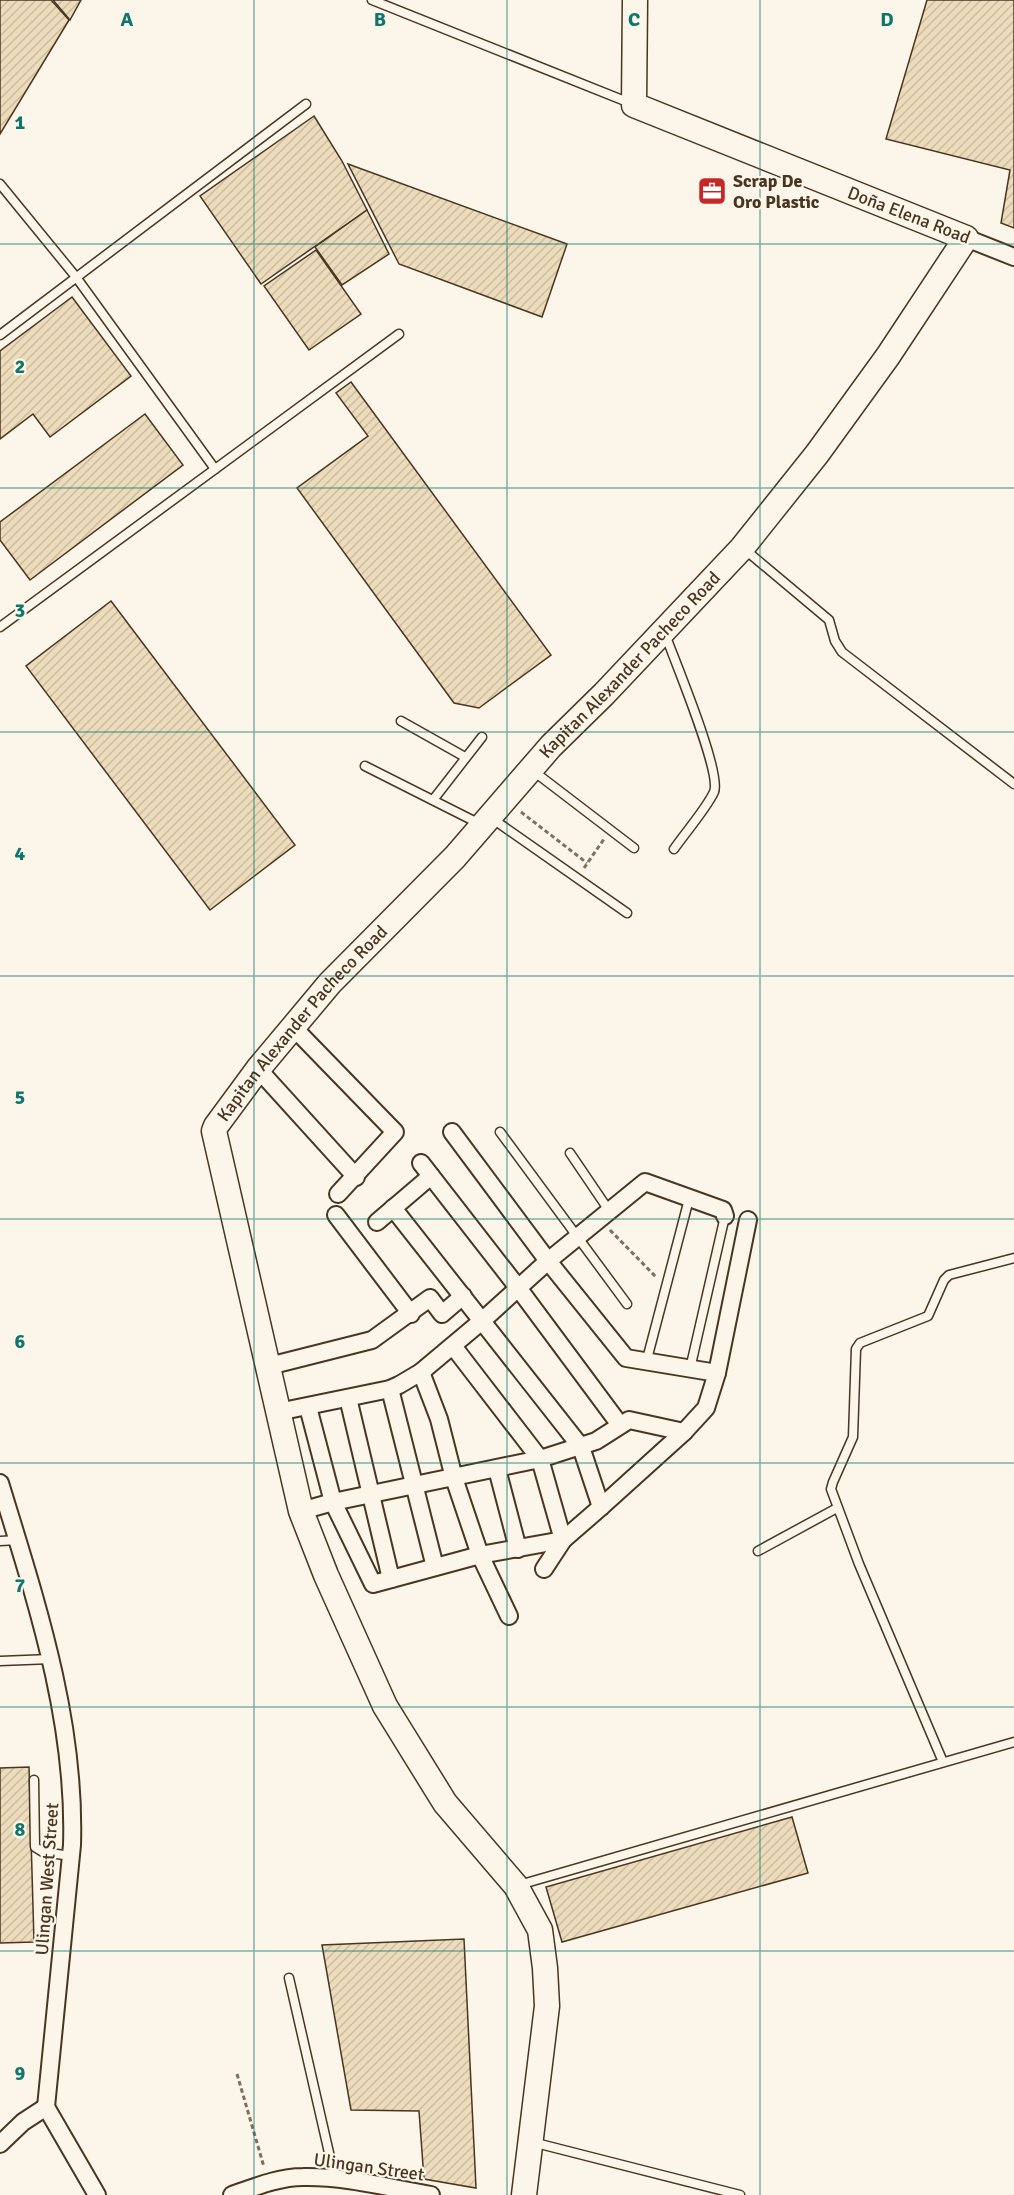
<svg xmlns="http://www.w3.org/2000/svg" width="1014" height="2195" viewBox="0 0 1014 2195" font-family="Signika,sans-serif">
<defs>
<pattern id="building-hatch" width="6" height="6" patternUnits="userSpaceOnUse" patternTransform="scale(1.5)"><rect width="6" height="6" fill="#ecdcbc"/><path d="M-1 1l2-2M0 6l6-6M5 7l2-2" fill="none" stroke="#ccbda1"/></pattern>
</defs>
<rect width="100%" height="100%" fill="#fbf6e9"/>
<g fill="url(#building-hatch)" stroke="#4a3520" stroke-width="1.5">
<path d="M0,0H51L69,20L0,134Z"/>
<path d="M53,0H81L70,20Z"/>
<path d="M927,0H1014V228L1001,223L1010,170L886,139Z"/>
<path d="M314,116L342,161L367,210L261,284L200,196Z"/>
<path d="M348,164L567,244L542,317L399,264Z"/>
<path d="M367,210L389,254L342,285L315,247Z"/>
<path d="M316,250L361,314L309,350L264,286Z"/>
<path d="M72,297L131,376L50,437L33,414L0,439V351Z"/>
<path d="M351,382L551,655L479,708L454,703L297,488L368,436L336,393Z"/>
<path d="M145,414L183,465L30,580L0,540V522Z"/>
<path d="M111,601L295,845L210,910L26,666Z"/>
<path d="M29,1767L34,1942L0,1943V1768Z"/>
<path d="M792,1817L808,1873L562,1942L546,1887Z"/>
<path d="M464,1939L476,2188L424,2179L419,2111L351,2110L322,1945Z"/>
</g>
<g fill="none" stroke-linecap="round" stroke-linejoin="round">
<g stroke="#4a3520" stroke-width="11">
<g id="lane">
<path d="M372,0L630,103"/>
<path d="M0,184L76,277L215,469"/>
<path d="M0,335L306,104"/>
<path d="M743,548L829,620L835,641L842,652L1014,784"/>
<path d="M0,627L399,334"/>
<path d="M665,634C674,659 722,773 714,792C706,809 685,833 674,849"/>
<path d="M401,721L465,757"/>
<path d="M365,766L480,824"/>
<path d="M532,770L634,848"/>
<path d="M433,800L482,737"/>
<path d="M490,817L627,913"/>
<path d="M500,1132L627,1304"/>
<path d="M570,1153L610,1212"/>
<path d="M646,1363L689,1199"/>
<path d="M690,1369L725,1216"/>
<path d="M0,1541L18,1540"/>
<path d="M758,1551L837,1508"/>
<path d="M0,1661L51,1659"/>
<path d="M943,1762L859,1564L831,1489L833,1482L853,1437L856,1349L860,1343L928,1316L944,1280L949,1275L1014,1258"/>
<path d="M34,1780L35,1847L43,1852L71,1856"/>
<path d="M519,1885L1014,1742"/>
<path d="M289,1978L335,2179"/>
<path d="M532,2142L740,2195"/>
</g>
</g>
<g stroke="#4a3520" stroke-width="20">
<g id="street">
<path d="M966,238L1014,257"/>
<path d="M293,1027L395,1132L338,1194"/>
<path d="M258,1069L356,1177"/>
<path d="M452,1132L548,1261L626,1358L717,1373"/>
<path d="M421,1163L519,1289L620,1425"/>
<path d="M393,1208L581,1447L601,1507"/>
<path d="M336,1215L411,1314"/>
<path d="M377,1222L431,1176"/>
<path d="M453,1346L540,1459L563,1540"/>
<path d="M269,1366L372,1340L430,1298L442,1314L463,1296"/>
<path d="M421,1372L439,1419L454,1478L480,1555L509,1616"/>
<path d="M390,1389L435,1567"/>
<path d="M348,1398L391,1579"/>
<path d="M308,1407L333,1502L373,1584L480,1555L563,1540"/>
<path d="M278,1412L390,1389L399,1385L421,1372L483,1320L548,1261L645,1182L723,1210L725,1216"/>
<path d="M497,1469L518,1549"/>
<path d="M0,1483C36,1601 76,1720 72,1845L46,2107"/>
<path d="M301,1511L333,1502L540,1459L596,1441L629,1420L684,1432"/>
<path d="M544,1569L563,1540L601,1507L684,1432L706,1408L717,1373L748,1220"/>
<path d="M46,2107L97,2195"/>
<path d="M0,2144L23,2122L46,2107"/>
<path d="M232,2195C255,2187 279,2177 303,2177C346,2176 389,2188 431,2195"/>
</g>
</g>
<g stroke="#4a3520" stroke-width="27">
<g id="secondary">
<path id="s1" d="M524,2195L547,2006L545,1968L540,1930L516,1886L445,1803L385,1706L326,1575L301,1511L214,1131L216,1126L258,1069L330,983L455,857L551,746L604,694L742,548L817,454L888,356L966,238L634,105L635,0"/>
</g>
</g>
<g stroke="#7f6f5c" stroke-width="3" stroke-dasharray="4.5 3" stroke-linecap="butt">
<path d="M521,812L587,863"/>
<path d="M584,868L604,839"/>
<path d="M610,1230L656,1277"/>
<path d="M237,2074L264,2167"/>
</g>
<use href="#lane" stroke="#fbf6e9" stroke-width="8"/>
<use href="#street" stroke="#fbf6e9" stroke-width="16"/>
<use href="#secondary" stroke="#fbf6e9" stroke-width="24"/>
</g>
<path fill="none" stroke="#0f766e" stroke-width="1.5" stroke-opacity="0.55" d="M254,0V2195M507,0V2195M760,0V2195M0,244H1014M0,488H1014M0,732H1014M0,976H1014M0,1219H1014M0,1463H1014M0,1707H1014M0,1951H1014"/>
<defs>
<g id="office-square" transform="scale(1.5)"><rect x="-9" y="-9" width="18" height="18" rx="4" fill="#c62828" stroke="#fbf6e9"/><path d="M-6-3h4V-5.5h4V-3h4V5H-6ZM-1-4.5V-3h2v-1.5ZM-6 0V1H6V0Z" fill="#fff"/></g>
</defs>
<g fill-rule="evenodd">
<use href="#office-square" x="712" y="191"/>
</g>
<g text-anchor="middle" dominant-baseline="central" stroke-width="4.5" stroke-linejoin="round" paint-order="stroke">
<g font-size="18" font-weight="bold" fill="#4a3520" stroke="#fbf6e9" text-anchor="start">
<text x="733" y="181">Scrap De<tspan x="733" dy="21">Oro Plastic</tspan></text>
</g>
<g font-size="18" fill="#4a3520" stroke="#fbf6e9">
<text transform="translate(909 215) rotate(21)">Doña Elena Road</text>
<text stroke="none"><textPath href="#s1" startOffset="1768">Kapitan Alexander Pacheco Road</textPath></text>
<text stroke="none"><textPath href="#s1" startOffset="1282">Kapitan Alexander Pacheco Road</textPath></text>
<text transform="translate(47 1879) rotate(-86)">Ulingan West Street</text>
<text transform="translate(369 2167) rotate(8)">Ulingan Street</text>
</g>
</g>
<g font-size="20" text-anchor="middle" font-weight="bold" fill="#0f766e" stroke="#fbf6e9" stroke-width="4.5" stroke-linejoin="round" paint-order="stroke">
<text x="127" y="26">A</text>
<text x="380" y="26">B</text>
<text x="634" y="26">C</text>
<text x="887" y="26">D</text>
<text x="20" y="129">1</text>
<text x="20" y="373">2</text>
<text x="20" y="617">3</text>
<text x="20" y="860">4</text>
<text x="20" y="1104">5</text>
<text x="20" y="1348">6</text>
<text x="20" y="1592">7</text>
<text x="20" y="1836">8</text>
<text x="20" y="2080">9</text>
</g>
</svg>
